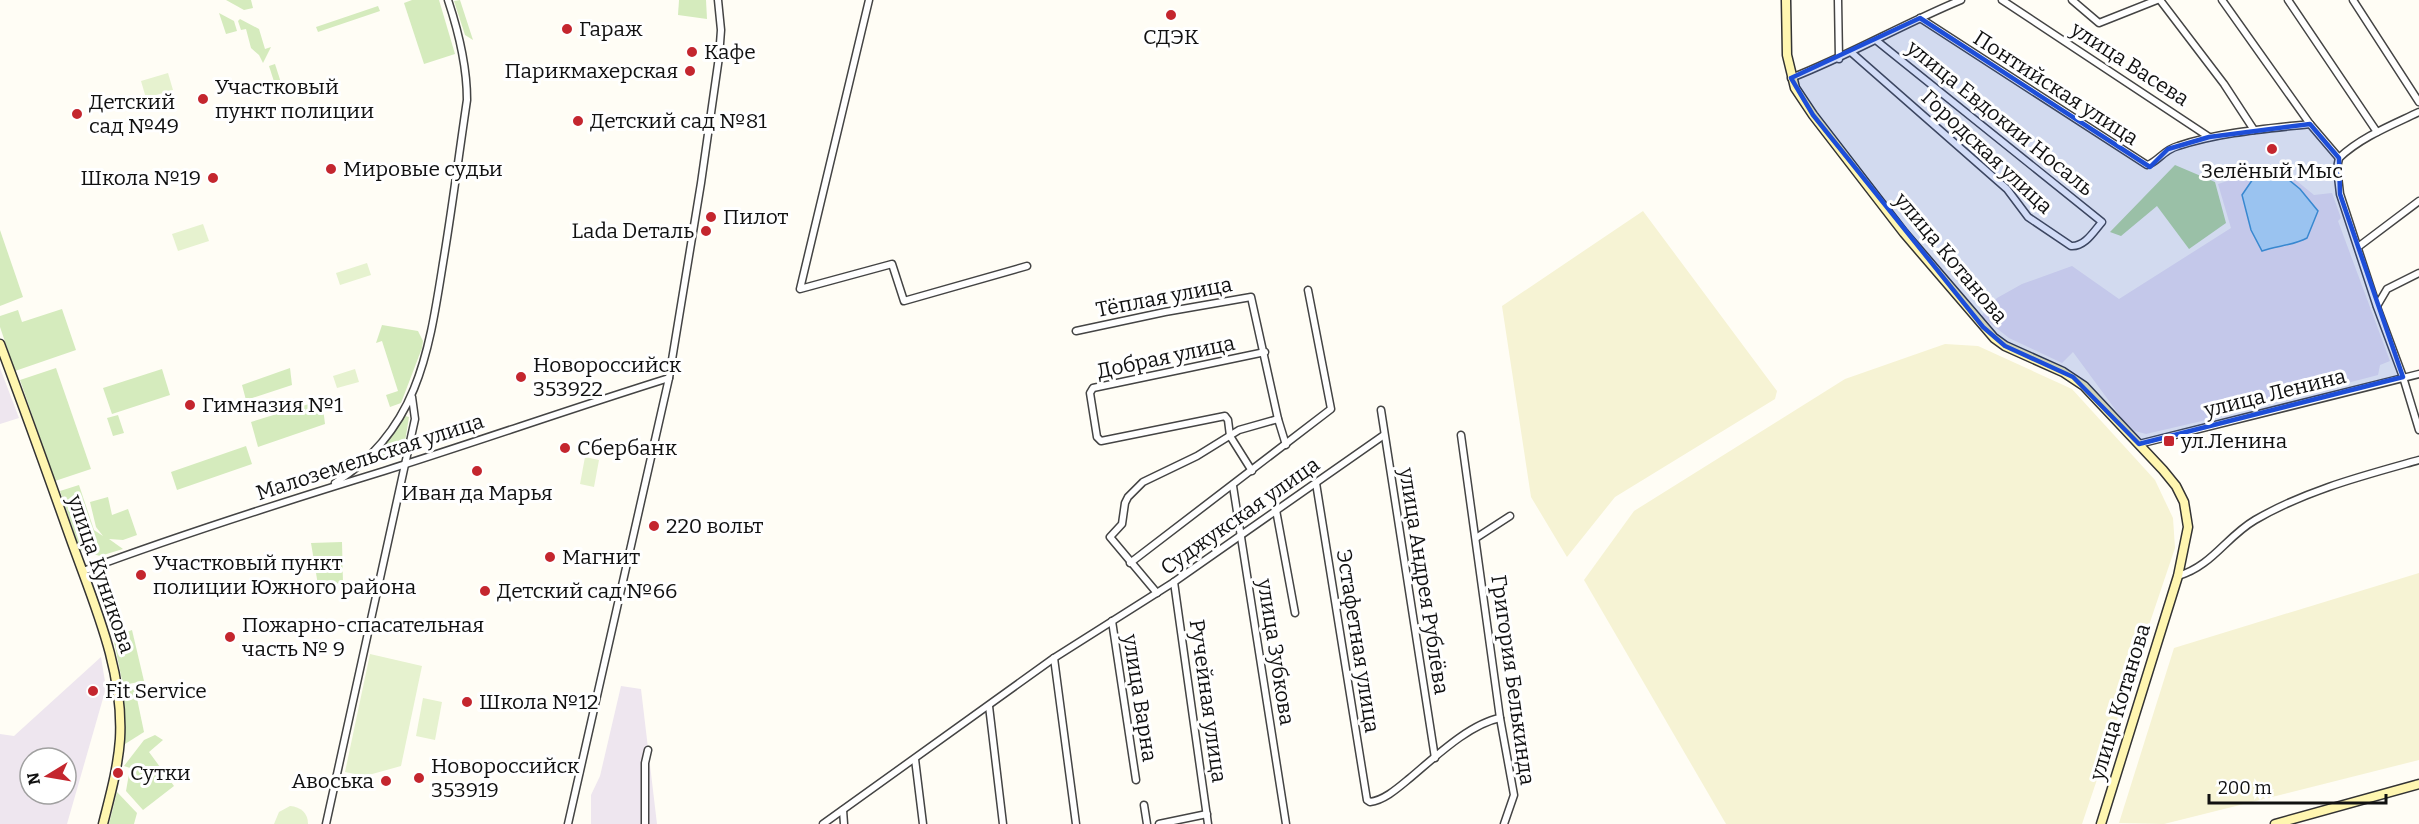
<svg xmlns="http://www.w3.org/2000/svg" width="2419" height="824" viewBox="0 0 2419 824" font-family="Bitter,serif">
<rect width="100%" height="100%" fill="#fffdf5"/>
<g fill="#eee6ef" fill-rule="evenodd">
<path d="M2277,165L2314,195L2332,193L2341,218L2338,221L2390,361L2380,365L2378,375L2259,406L2252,400L2227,406L2223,416L2146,434L2135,431L2123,420L2073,352L2062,363L2009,338L1981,316L1997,298L2022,284L2072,266L2119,299L2231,228L2218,184Z"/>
<path d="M0,368L19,418L0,424Z"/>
<path d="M101,657L106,688L67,824H0V734L14,736ZM30,758H66V794H30Z"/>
<path d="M621,686L641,689L657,824H591V795L600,776Z"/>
</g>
<g fill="#f6f3d4">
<path d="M1643,211L1777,391L1775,399L1615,497L1567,557L1531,497L1502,306Z"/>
<path d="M1945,344L1978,346L2072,389L2155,480L2173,518L2175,548L2082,824H1726L1584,580L1634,511L1845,379Z"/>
<path d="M2419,573V760L2164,824L2119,823L2174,648Z"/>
</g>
<g fill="#d5ebbd">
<path d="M226,0H251L253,8L244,10Z"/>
<path d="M412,0H439L455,54L424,64L404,3Z"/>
<path d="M460,0L473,40L465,35L454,1Z"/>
<path d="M679,0H706L707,19L678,15Z"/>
<path d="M378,6L380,11L318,32L316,27Z"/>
<path d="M219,13L234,21L237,31L226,34Z"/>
<path d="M240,19L259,29L265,49L271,47L263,63L259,55L251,48L246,29L241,30L238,21Z"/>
<path d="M275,64L284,92L278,94L269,66Z"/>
<path d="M0,230L23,297L0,306Z"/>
<path d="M62,309L76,350L15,371L0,327V316L18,310L22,322Z"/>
<path d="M382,325L418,331L423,341L422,348L401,403L390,407L386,395L398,391L382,341L376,343Z"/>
<path d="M56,368L91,469L55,481L20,380Z"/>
<path d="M290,368L292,385L246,400L242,385Z"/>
<path d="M162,369L170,395L112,414L103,388Z"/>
<path d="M322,400L325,424L258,447L251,422Z"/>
<path d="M118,415L124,433L113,436L107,418Z"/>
<path d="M405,416L409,417L403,454L373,464L369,459L386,443Z"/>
<path d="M246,446L252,464L177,490L171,472Z"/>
<path d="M79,485L94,530L103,536L96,527L90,502L108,497L112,515L128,509L137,535L123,540L109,539L123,549L100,556L80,550L60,491Z"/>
<path d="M342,542L343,583L318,585L311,543Z"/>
<path d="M132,630L144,681L123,685L113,637Z"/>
<path d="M135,689L144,732L125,744L123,691Z"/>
<path d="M155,735L163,740L149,752L174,786L143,810L126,791L130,768L124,766L144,740Z"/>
<path d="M117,792L137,813L134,824H109Z"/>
</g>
<path fill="#b9dc9c" d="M2175,165L2215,182L2226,223L2189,249L2157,206L2121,236L2110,232Z"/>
<g fill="#e6f2cf">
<path d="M168,73L173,90L146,98L141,81Z"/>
<path d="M203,224L209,241L178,251L172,234Z"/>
<path d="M367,263L371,275L340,285L336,273Z"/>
<path d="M355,369L359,382L337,388L333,376Z"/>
<path d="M585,457L599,460L594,487L580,484Z"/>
<path d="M370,654L422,666L401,766L365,776L345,772Z"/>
<path d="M423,698L442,702L435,740L416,736Z"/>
<path d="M290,806C301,807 308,813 308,824H274L279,812Z"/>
</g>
<path fill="#b9e0f7" stroke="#3f96cf" stroke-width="1.5" d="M2277,170L2300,189L2318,211L2307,238C2295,245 2276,246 2262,251L2251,230L2242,195L2255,176Z"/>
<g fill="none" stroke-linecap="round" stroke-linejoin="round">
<g stroke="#444" stroke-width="9">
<g id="street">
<path d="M869,0L800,289L892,264L904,301L1027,266"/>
<path d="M1838,0L1839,59"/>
<path d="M2002,0L2209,137"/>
<path d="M2072,0L2099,23L2157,0"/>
<path d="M2160,0L2224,84L2254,130"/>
<path d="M2222,0L2310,124L2339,158"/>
<path d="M2288,0L2377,132"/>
<path d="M2353,0L2419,102"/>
<path d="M1920,18L2147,165C2158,162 2163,150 2178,146C2221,132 2265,129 2310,124"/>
<path d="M1852,53L2007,189L2028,217L2071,246C2085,247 2094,231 2102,222L1877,41"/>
<path d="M1791,78C1850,55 1903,24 1961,0"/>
<path d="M2339,158L2337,168L2340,194L2377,307L2403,377L2419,430"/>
<path d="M2339,158C2361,137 2392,125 2419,112"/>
<path d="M2358,247L2419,201"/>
<path d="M2377,306L2387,289L2419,273"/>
<path d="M1076,331L1165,312L1251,297L1278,419L1286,445"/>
<path d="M1381,410L1435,758"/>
<path d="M1461,435L1500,718L1514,795L1504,824"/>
<path d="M2139,444L2419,374"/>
<path d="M1252,471L1230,436L1228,420L1225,416L1101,441L1097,437L1090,393L1093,388L1265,352"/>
<path d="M335,483C418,431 429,351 443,263C452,209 459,154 467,100C467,65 459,33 448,0"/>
<path d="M1316,483L1367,800L1370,802C1385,800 1399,787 1410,778C1434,758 1469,724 1500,718"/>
<path d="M1233,486L1286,824"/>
<path d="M1276,510L1295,613"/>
<path d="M1476,538L1510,516"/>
<path d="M1130,563L1331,409L1308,290"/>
<path d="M83,571C182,534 283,502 384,471C479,441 573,408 669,378"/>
<path d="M2178,576C2212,566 2226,537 2255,520C2307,490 2362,476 2419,460"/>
<path d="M1174,582L1208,824"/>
<path d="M1157,593L1110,537L1122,524L1125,503L1128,497L1143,482L1197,456L1239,430L1278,419"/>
<path d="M1112,621L1136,780"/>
<path d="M1054,658L1076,824"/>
<path d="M989,706L1003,824"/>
<path d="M915,759L923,824"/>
<path d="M1144,805L1147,824"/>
<path d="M843,810L844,824"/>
<path d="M326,824L415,419L412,397"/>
<path d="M568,824L669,378L701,183L719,57L721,30L718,0"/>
<path d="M645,824V763L648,750"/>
<path d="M823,824L1054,658L1174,582L1384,435"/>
<path d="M1159,824L1207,814"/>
</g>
</g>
<g stroke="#333" stroke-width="11">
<g id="secondary">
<path d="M1786,0L1787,55L1795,88L1813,115L1904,233L1994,338L2005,346L2063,372L2084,386L2163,470L2176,486L2184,502L2188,527L2178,576L2101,824"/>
<path d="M0,344C24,408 47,472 70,537C93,602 124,669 120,739C118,768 110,796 103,824"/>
<path d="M2275,824L2419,784"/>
</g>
</g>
<use href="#street" stroke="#fff" stroke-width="6"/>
<use href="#secondary" stroke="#fff6b0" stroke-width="8"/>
</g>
<path fill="#1d4ed8" fill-opacity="0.2" stroke="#1d4ed8" stroke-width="4.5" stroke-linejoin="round" d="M1920,18L2150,167L2168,149L2209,137L2310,124L2339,158L2340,194L2403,377L2139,444L2073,377L2005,346L1983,327L1813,115L1791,78Z"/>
<g fill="#c4262e" stroke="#fff" stroke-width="2">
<circle cx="1171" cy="15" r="6"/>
<circle cx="567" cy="29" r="6"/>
<circle cx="692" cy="52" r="6"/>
<circle cx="690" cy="71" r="6"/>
<circle cx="203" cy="99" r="6"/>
<circle cx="77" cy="114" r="6"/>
<circle cx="578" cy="121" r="6"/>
<circle cx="2272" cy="149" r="6"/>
<circle cx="331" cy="169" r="6"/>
<circle cx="213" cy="178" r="6"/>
<circle cx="711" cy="217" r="6"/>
<circle cx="706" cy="231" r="6"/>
<circle cx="521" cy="377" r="6"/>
<circle cx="190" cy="405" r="6"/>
<rect x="2163" y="435" width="12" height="12" rx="3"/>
<circle cx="565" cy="448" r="6"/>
<circle cx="477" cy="471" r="6"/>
<circle cx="654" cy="526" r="6"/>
<circle cx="550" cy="557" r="6"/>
<circle cx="141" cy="575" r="6"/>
<circle cx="485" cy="591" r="6"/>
<circle cx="230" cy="637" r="6"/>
<circle cx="93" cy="691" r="6"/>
<circle cx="467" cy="702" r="6"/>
<circle cx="118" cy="773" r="6"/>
<circle cx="419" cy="778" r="6"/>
<circle cx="386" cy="781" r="6"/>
</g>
<g text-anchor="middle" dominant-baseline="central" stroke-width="6" stroke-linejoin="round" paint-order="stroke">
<g font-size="21" fill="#111" stroke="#fff" text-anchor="start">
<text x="579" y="29">Гараж</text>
<text x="1171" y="37" text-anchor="middle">СДЭК</text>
<text x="704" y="52">Кафе</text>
<text x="678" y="71" text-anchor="end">Парикмахерская</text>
<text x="215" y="87">Участковый<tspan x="215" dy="24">пункт полиции</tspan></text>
<text x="89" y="102">Детский<tspan x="89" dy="24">сад №49</tspan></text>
<text x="590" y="121">Детский сад №81</text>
<text x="343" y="169">Мировые судьи</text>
<text x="2272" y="171" text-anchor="middle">Зелёный Мыс</text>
<text x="201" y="178" text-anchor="end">Школа №19</text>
<text x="723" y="217">Пилот</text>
<text x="694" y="231" text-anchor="end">Lada Dеталь</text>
<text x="533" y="365">Новороссийск<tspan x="533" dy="24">353922</tspan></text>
<text x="202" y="405">Гимназия №1</text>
<text x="2181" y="441">ул.Ленина</text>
<text x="577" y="448">Сбербанк</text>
<text x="477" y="493" text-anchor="middle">Иван да Марья</text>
<text x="666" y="526">220 вольт</text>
<text x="562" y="557">Магнит</text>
<text x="153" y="563">Участковый пункт<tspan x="153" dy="24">полиции Южного района</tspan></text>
<text x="497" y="591">Детский сад №66</text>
<text x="242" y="625">Пожарно-спасательная<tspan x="242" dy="24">часть № 9</tspan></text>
<text x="105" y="691">Fit Service</text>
<text x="479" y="702">Школа №12</text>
<text x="431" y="766">Новороссийск<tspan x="431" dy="24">353919</tspan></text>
<text x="130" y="773">Сутки</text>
<text x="374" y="781" text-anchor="end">Авоська</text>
</g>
<g font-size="21" fill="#111" stroke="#fff">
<text transform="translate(2130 64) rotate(33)">улица Васева</text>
<text transform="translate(2056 88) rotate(33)">Понтийская улица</text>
<text transform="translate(2000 118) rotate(39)">улица Евдокии Носаль</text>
<text transform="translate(1987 152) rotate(43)">Городская улица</text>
<text transform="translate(1951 258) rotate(50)">улица Котанова</text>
<text transform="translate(1164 297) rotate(-11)">Тёплая улица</text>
<text transform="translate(1166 357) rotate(-12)">Добрая улица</text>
<text transform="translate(2275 393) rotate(-14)">улица Ленина</text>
<text transform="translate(370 457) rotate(-18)">Малоземельская улица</text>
<text transform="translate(1240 516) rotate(-35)">Суджукская улица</text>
<text transform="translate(101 574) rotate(71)">улица Куникова</text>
<text transform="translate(1424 581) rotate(81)">улица Андрея Рублёва</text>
<text transform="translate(1358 641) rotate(81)">Эстафетная улица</text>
<text transform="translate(1276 652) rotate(81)">улица Зубкова</text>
<text transform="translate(1513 680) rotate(82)">Григория Белькинда</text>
<text transform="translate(1140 698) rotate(81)">улица Варна</text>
<text transform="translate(1208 701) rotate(82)">Ручейная улица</text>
<text transform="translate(2120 702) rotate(-73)">улица Котанова</text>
</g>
</g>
<g transform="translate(48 776) rotate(259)"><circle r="28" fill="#ffffff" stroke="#a0a0a0" stroke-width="1.5"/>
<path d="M0-4.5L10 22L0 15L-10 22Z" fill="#c4262e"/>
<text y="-9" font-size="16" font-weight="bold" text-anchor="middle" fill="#111111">N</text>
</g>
<path d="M2209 794v9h177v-9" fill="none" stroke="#111111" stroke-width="3"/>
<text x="2218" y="794" font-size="18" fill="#111111" stroke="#ffffff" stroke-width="4.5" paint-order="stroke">200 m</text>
</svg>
